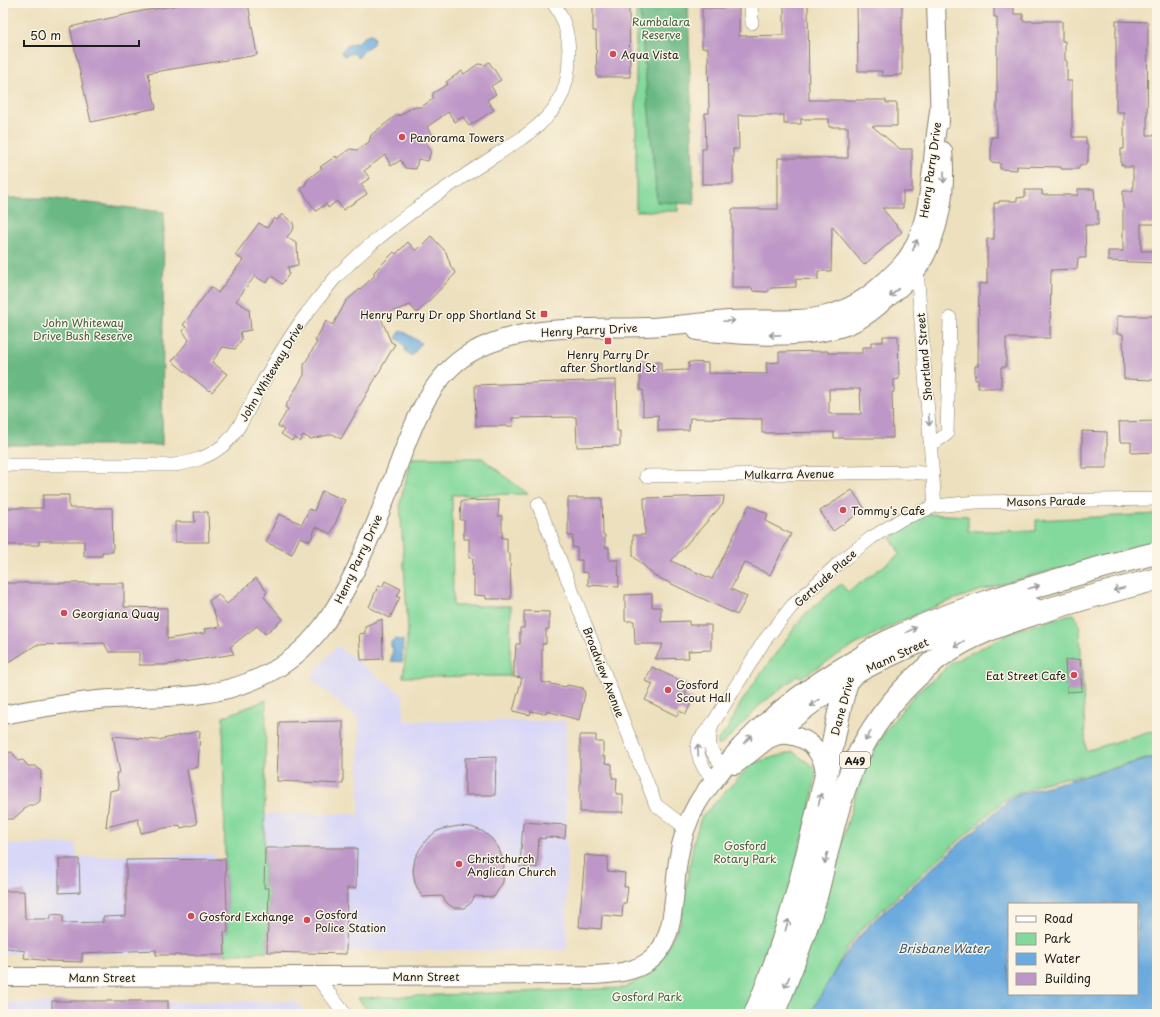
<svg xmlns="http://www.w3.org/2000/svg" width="1160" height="1017" viewBox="0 0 1160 1017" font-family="'Playpen Sans',sans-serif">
<rect width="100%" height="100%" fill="#fcf5e5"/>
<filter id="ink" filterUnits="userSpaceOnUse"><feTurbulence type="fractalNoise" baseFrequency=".025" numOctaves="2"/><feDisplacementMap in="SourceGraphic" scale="8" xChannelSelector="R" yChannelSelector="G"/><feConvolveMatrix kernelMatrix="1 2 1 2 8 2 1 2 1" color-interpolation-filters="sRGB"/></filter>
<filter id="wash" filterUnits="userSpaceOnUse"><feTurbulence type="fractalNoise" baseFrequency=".012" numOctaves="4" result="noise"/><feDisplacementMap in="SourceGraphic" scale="16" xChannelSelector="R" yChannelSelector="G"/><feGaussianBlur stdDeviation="0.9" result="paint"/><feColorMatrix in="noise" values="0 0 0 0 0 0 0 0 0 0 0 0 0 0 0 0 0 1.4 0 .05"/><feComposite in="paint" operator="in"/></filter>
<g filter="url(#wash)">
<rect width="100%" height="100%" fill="#ede0be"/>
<g fill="#d8d7f8">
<path d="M337,646L403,695L404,721H566L567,950L266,952L265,814H359V721L310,677Z"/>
<path d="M76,844L77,857L214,854V953L3,954V845Z"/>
<path d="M296,1001L307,1014H3V1003Z"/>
</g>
<g fill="#83d99c" stroke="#507a5c">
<path d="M636,3H686L678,211H636Z"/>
<path d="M412,458H482L527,494L452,495L453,606H511L510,676L403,677L408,629L400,503Z"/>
<path d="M927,514L968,516V531H1036V520L1157,514V544C1075,566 988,582 910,617C872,634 837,655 802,677L797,676L760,705L725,742L720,745H717L718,739L727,730L741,703L757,679L804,615L841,584L848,592L900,554L891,538Z"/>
<path d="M1074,614L1078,620L1080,630L1086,751L1147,732L1157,731V756L1087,775L1064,778L1040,784L1014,795L1002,802L861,929L846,950L811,1014H782L824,904L858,787L867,764L886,730L914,695L941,673L951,663L1014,631L1068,615Z"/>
<path d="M266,700L264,887L269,888L267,952L225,955L224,932H228L225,859L223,717Z"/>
<path d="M793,752L817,769L810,811L768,964L746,1014H370L358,998L625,988L656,970L680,923L694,840L701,818L722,795L753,763Z"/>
</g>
<g fill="#6ab984" stroke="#436a50">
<path d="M639,3H688L694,204L657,202Z"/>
<path d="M3,198H47L164,212L162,445H3Z"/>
</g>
<g fill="#6baade" stroke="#44637d" fill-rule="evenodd">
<path d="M372,34L374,37L373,44L365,49L358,58L353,53L344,56L341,52C347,44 350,45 358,42C363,39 365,34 372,34Z"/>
<path d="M401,330L421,343L412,356L406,352C405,345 402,342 396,338Z"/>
<path d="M394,639L403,640L402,662L391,661L393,649L391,646V642Z"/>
<path d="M1157,757V1014H810C829,982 845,949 872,922L1002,806L1015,796L1032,790ZM1009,904H1137V994H1009Z"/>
</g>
<g id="blocks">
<g fill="#bd97c7" fill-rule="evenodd">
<path d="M191,3H248L257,55L148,73L156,108L91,122L70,27L142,11Z"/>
<path d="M593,3H629L630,77H597L596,31H593Z"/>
<path d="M784,3H808L809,100H886V103H897V126H872L900,149H912V192H903V208H882L902,232L864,265L832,226L831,271H818V280L796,279V287L771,288L767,292L753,291L752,288H732V209H778V158H848V127H829V119H801V124H784V115H738L739,149H733V184H702V149H706L705,113H709L708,48H702V8H739V36L784,35Z"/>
<path d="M857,3H902V75L882,76V71H858Z"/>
<path d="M994,3H1012V5H1014V14H1023V21H1062V41H1065V60L1067,61V81H1072V137H1086V145H1088V162H1086V165H1079V169H1061V167L1017,166V170L1000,169V163L991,162V137H997V17H994Z"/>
<path d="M1116,21L1148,22L1147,135H1157V224H1141V251H1157V263L1108,261V251H1123V191H1133V167H1124V165H1121V149H1124V112H1116Z"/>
<path d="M489,62L501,80L491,86L496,94L487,100L494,110L469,126L463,117L455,122L448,112L427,127L434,138L426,143L431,151L428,161L418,159L416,169L405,168L401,160L391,166L385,155L364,171L370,178L361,184L367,194L343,210L337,201L328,208L326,204L316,211L300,188L306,184L307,180L322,168L320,167L336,156L337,158L350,149L357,150L369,142L371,135L398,114L399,116L413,107H421L433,99V93L448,84L446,82L462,71L464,74L478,64L485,65Z"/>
<path d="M1078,189H1094L1096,211H1098V225H1085L1086,258H1078L1077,269L1051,270L1050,338H1006V367H1001V388H978V380H975V366H978L979,283L987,284V239H994V203H999V201H1017V198L1025,197V190H1042V195H1078Z"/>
<path d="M282,214L293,223L294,228L287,237L297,244L298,265L288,267L289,274L282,284L272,276L266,283L255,276L236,301L249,309L251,330L240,332L242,339L235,349L223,347L212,362L227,374L212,392L210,390L209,391L172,361L189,340L183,331L186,327L183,325L211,287L218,293L227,281L243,260L235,255L259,223L267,228L274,218L277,220Z"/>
<path d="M431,236L446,252L451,267L456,273L417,313L410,305L380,316L391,342L395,344L341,439L333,434L311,439L303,435L300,441L294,437L292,441L281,434L284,430L278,426L288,409L285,407L304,375V365L317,342L315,341L326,321L333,325L346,301L366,284L375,275L373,273L394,252L396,254L408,242L416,251Z"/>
<path d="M1117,316H1157V375H1154V380L1124,379L1123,334H1117Z"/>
<path d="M883,336H898L899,379L894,380V392H892L893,438H834V432L762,433V419L690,418L689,430L658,431V415L643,416V390H640V362H661V371L688,370L689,362L708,363V373L767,374L766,363L779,362V352L828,351V353H862V347H871V342H883ZM829,389H860L861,414H829Z"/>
<path d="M616,380L617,431H620V446L577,447L576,417L512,418L513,426H476L475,385Z"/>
<path d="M1157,421V452L1131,453V442H1120L1119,422Z"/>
<path d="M1082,431L1107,432V468H1082Z"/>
<path d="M852,490L865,509L833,531L820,511Z"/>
<path d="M322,491L345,500L331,534L316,527L310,541L300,537L292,554L266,542L279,514L302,524L309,509L314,511Z"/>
<path d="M43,495H69V508H112L113,552H102V556H84V541H39V545H3V508H43Z"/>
<path d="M724,496L723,504L671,561L712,579L749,505L768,514L765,521L791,534L770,575L744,562L731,589L747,597L737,615L655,576L633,556V535H645L644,498Z"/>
<path d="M568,498H602L603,535H605V547H609V560H618L619,587L588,585V573L582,572V560H577V548L572,547L573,536H568Z"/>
<path d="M499,500L498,516H502V538H507V553H510L511,599H486V596L474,595V576H472L473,558H469V539H464V520H460L461,501Z"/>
<path d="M194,512H208L209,542H175V522H195Z"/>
<path d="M256,578L267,591L264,597L283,619L265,634L257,626L230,647L234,654L165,665H139V652H109L104,643L36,645L3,666V583H124V607L167,608V639L205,633L204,629L220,627L209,601L218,594L227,604Z"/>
<path d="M385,581L401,589L397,597H400L390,618L369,607L378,586L382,587Z"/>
<path d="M652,594V607H661V622L689,621V625H711V650L688,651L689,658L655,659L663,644H635L634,621H625V595Z"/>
<path d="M524,611L549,612V629H546V644H542V682L566,687L567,685L583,688L585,694L579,720L547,711L546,714L531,711L530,715L513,711L522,678L514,677V660H515L516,644H520V628H524Z"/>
<path d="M382,619L383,659L361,660L359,634L365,633V626Z"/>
<path d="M1080,659L1082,691L1067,692L1065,660Z"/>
<path d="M652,667L689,685L685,695L693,699L686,714L679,711L677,716L645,700L653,684L645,681Z"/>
<path d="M343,721V784L277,781L279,722Z"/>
<path d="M200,731L198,767L187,770L197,824L181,828L180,825L141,833L138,819L106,827L110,791L119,789L116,773H120L113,736L158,740Z"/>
<path d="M580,735H596V742H603V757H606L605,763L612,764V778H617L616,794H623V812H580Z"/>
<path d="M12,752L18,761L23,760L28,766H36L41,771L40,801L35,805H29L13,819H3V753Z"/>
<path d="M496,757L495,795H465V758Z"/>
<path d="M523,822L566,825L565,838L545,837V839L539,838L537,868L520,867Z"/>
<path d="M459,826L471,827L482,831L491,838L498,847L504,862L503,882L494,897L475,896L471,903L464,908H454L447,903L442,896L422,897L415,883L413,871L415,858L420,849L427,839L437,831L447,828Z"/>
<path d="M265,848H357L356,888H347L346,954L267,952L269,888H264Z"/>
<path d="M585,855L608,857L607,871L625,873L624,887H628L626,903H623L622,917L602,915L601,929L579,927Z"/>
<path d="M59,859H79L80,892L59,893Z"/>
<path d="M225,859L228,932H224L225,955H156V950L82,953V962L50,961L24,958L25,951L3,947V891H24L25,919H51V914L63,915V923L103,922V917L126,916V860Z"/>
<rect x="52" y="1001" width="116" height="13"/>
</g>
</g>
</g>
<g filter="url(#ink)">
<use href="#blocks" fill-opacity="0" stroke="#847e6d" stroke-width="1"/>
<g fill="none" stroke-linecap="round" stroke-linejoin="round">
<g stroke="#847e6d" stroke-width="14">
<g id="street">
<path d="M751,3L752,23"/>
<path d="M917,269L935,506"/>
<path d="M931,445L947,434L950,318"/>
<path d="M3,465H174C192,462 207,458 221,447C238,435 250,405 260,387C275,361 290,336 307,313C317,301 326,288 336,277C390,221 457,181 522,138C533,130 544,122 552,111C574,84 575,31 553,3"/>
<path d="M646,476L911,472L933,474"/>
<path d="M538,504L656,805L686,828"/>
<path d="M712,725C706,745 711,753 724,767"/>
<path d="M715,780L705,770L700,760L697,749L699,740L715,720L764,641L792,606L840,562L871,538L902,519L935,506L976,502L1157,499"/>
<path d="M316,976L345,1014"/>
</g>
</g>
<g stroke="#847e6d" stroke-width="20">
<g id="secondary">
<path d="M936,3L940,122"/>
<path d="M697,331C741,335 793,340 836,329C854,325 870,314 883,302C894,293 910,280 918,268C940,235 947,191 943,151"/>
<path d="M3,715C34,709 66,703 98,700C156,695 205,703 261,677C313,653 338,608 361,558C375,527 387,495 399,463C414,422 431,376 470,353C522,323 588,329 646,327C673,326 701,322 729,320C792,317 833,330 884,282C895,272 907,261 913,248C927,221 929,191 933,161C934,144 937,128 939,111"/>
<path d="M771,738C786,730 810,738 818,753C823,760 825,769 826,777"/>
<path d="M735,765C776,734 815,699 859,673C883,659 910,648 936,637C968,623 998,612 1034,607"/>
<path d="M3,977L594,975C614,974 636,972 652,959C677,937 673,891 678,861C681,841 687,821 697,804C702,795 709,787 715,779C724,768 732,756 741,746C776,709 819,679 862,655"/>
</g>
</g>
<g stroke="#847e6d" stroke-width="24">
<g id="highway">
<path d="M755,1014C788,939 807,858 825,779C831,755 835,731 840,708C844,692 847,676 857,663C867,650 883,644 897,637C948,613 1000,597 1054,581C1088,571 1122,561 1157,553"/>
<path d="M773,1014C789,976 804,937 816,897C827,855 835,810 852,769C868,730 893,697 925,669C930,665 935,659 942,655C969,636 1000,625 1031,615C1073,601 1115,590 1157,579"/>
</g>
</g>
<use href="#street" stroke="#fff" stroke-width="13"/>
<use href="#secondary" stroke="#fff" stroke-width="18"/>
<use href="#highway" stroke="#fff" stroke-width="22"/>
</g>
<defs><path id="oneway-shaft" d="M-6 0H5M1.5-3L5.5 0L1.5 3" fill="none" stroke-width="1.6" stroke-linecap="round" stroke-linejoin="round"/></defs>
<g stroke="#999">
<use href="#oneway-shaft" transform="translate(944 177) rotate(91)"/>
<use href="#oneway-shaft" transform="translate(915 245) rotate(-68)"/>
<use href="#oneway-shaft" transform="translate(894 293) rotate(137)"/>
<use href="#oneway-shaft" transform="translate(729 321) rotate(-3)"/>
<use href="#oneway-shaft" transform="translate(775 335) rotate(180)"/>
<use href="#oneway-shaft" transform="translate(929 420) rotate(85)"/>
<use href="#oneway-shaft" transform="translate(1034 587) rotate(-16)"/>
<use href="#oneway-shaft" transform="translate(1119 589) rotate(165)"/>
<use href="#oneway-shaft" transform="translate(911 630) rotate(-26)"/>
<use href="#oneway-shaft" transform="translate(959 644) rotate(149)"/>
<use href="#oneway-shaft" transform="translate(815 703) rotate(144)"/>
<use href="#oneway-shaft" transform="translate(868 736) rotate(121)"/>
<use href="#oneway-shaft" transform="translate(748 739) rotate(-44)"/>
<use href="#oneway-shaft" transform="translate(698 750) rotate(-93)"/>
<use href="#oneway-shaft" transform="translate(820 799) rotate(-76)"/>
<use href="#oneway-shaft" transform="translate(826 858) rotate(105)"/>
<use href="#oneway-shaft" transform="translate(787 925) rotate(-73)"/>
<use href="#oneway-shaft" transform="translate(787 982) rotate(113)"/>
</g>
</g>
<g fill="#d1495b" stroke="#fcf5e5" stroke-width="1.5">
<circle cx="613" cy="54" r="4"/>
<circle cx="402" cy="137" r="4"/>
<rect x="540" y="310" width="8" height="8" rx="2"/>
<rect x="604" y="337" width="8" height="8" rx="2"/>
<circle cx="843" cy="510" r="4"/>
<circle cx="64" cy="613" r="4"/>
<circle cx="1074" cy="675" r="4"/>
<circle cx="668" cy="690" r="4"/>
<circle cx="459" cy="864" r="4"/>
<circle cx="191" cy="916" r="4"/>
<circle cx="307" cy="920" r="4"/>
</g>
<g text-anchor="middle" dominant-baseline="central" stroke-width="3" stroke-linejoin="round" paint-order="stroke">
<rect fill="#fcf5e5" stroke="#5f5d58" stroke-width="1" x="840" y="752" width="30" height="16" rx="3"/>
<g font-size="10" font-weight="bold" fill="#1c1c1c">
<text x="855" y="760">A49</text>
</g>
<g font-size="11" fill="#405e49" stroke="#fcf5e5">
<text x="661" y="21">Rumbalara<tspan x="661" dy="13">Reserve</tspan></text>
<text x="83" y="322">John Whiteway<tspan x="83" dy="13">Drive Bush Reserve</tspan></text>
<text x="745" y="845">Gosford<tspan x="745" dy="13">Rotary Park</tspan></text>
<text x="647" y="996">Gosford Park</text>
</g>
<g font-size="11" fill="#1c1c1c" stroke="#fcf5e5" text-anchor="start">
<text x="621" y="54">Aqua Vista</text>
<text x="410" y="137">Panorama Towers</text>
<text x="536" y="314" text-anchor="end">Henry Parry Dr opp Shortland St</text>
<text x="608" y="354" text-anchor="middle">Henry Parry Dr<tspan x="608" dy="13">after Shortland St</tspan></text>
<text x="851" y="510">Tommy's Cafe</text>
<text x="72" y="613">Georgiana Quay</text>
<text x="1066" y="675" text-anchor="end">Eat Street Cafe</text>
<text x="676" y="684">Gosford<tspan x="676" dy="13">Scout Hall</tspan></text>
<text x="467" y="858">Christchurch<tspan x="467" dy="13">Anglican Church</tspan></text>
<text x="315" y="914">Gosford<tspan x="315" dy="13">Police Station</tspan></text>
<text x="199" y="916">Gosford Exchange</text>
</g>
<g font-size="11" fill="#1c1c1c" stroke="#fcf5e5">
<text transform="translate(930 170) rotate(-82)">Henry Parry Drive</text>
<text transform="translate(589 330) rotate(-3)">Henry Parry Drive</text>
<text transform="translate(924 357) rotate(-95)">Shortland Street</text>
<text transform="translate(271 372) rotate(-59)">John Whiteway Drive</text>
<text transform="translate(789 474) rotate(-1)">Mulkarra Avenue</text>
<text transform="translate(1046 501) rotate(-1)">Masons Parade</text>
<text transform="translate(358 559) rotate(-65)">Henry Parry Drive</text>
<text transform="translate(825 578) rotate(-42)">Gertrude Place</text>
<text transform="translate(897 655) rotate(-25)">Mann Street</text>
<text transform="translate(604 672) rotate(69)">Broadview Avenue</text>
<text transform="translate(842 706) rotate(-75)">Dane Drive</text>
<text x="426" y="976">Mann Street</text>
<text x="102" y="977">Mann Street</text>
</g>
<g font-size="12" font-style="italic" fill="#3c556a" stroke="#fcf5e5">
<text x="943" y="948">Brisbane Water</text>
</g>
</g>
<rect width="1160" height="1017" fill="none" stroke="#fcf5e5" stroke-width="16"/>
<rect x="1008" y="903" width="130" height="92" fill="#fcf5e5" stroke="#a29e95"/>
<rect x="1016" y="916" width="20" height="6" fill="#ffffff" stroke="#a29e95"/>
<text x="1044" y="923" font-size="12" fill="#1c1c1c">Road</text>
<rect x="1016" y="933" width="20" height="12" fill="#83d99c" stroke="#a29e95"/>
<text x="1044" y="943" font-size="12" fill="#1c1c1c">Park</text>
<rect x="1016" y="953" width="20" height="12" fill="#6baade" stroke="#a29e95"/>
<text x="1044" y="963" font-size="12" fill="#1c1c1c">Water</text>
<rect x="1016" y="973" width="20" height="12" fill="#bd97c7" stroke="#a29e95"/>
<text x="1044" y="983" font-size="12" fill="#1c1c1c">Building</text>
<path d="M24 40v6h115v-6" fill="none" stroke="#1c1c1c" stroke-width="2"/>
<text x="30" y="40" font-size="12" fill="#1c1c1c" stroke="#fcf5e5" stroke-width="3" paint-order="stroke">50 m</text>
</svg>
